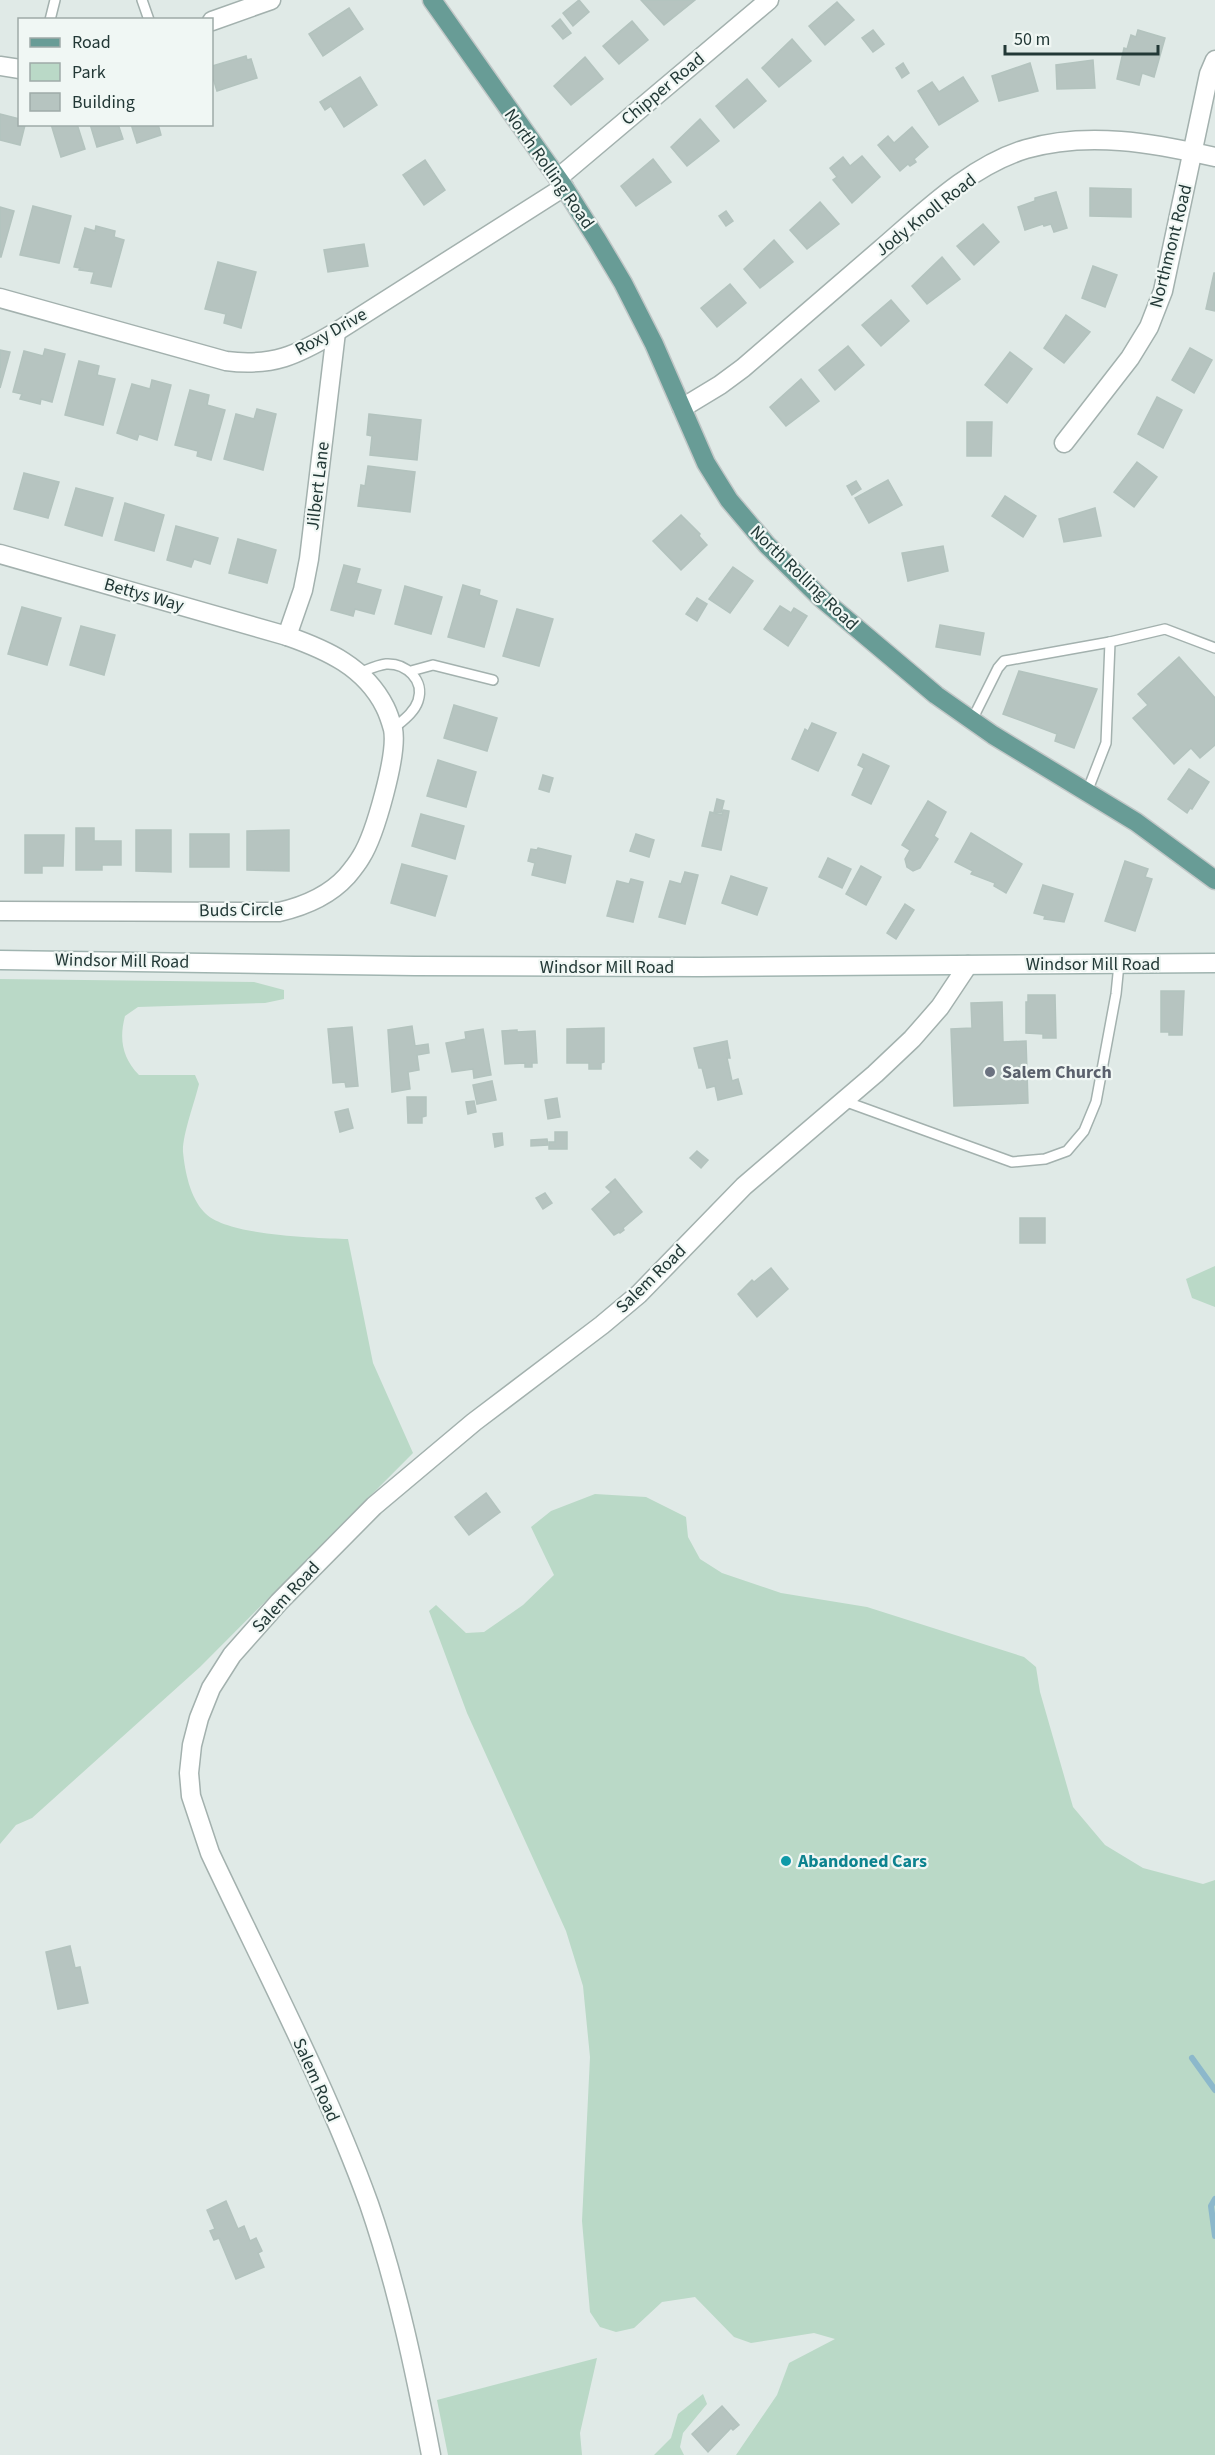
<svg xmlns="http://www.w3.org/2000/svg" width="1215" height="2455" viewBox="0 0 1215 2455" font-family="'Source Sans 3',sans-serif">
<rect width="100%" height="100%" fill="#e0eae7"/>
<g fill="#bad9c7">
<path d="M0,979L254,982L284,990V999L265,1003L138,1007L125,1016C119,1039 122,1057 139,1075H195L199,1084C195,1101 182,1136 183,1152C185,1172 190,1197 204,1212C225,1236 316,1238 348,1239L373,1363L413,1453L200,1667L32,1818L16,1825L0,1844Z"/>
<path d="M1215,1266V1307L1192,1298L1186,1279Z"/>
<path d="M595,1494L646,1497L686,1517L688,1537L700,1559L722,1573L781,1593L867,1607L1024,1657L1036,1667L1040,1692L1073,1807L1105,1845L1143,1868L1203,1884L1215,1880V2455H736L777,2395L789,2363L835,2339L814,2333L751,2343L734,2337L695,2297L662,2302L634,2328L616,2332L600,2327L590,2312L582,2221L590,2057L583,1986L566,1931L467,1713L429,1611L436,1605L466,1633L484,1632L523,1605L554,1575L531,1527L551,1511Z"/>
<path d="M597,2358L580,2433L582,2455H448L437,2400Z"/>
<path d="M703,2394L707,2404L683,2433L680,2447L684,2455H654L671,2438L678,2414Z"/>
</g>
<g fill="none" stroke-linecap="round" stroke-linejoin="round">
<g stroke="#8cb8cb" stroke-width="6">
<path d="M1192,2058L1215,2090"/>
<path d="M1215,2199L1211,2206L1215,2236"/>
</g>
</g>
<g fill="#b6c4c0" stroke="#b3c3be" stroke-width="1.5">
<path d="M579,0L589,12L573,26L563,13Z"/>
<path d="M641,0H695L664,25Z"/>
<path d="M837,2L854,20L825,45L809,26Z"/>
<path d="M349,8L363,29L323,56L309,34Z"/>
<path d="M560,19L571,33L563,39L552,26Z"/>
<path d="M632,21L648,40L619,64L603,46Z"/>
<path d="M873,30L884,44L873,52L862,38Z"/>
<path d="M1138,30L1165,38L1154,77L1142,73L1139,85L1117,79L1124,48L1127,49L1131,35L1136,37Z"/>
<path d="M792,39L811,61L779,87L762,68Z"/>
<path d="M246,56L247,60L251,59L257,78L217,91L212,75V66Z"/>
<path d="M585,57L603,79L571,105L554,86Z"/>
<path d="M1093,60L1095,88L1057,89L1056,65Z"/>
<path d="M903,63L909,73L902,78L896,68Z"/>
<path d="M1030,63L1038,91L999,101L992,76Z"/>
<path d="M360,77L377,105L344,127L331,106L325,110L320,102Z"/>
<path d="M963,77L978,101L939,125L918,91L932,82L939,92Z"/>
<path d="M747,79L766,101L734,128L716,106Z"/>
<path d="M0,114L20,119V124L25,125L20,145L0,140Z"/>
<path d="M700,119L719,141L687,166L671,147Z"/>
<path d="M51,124H77L85,149L61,157Z"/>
<path d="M90,124H118L123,139L97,147Z"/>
<path d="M131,124H158L161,135L137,143Z"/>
<path d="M912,127L928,147L914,159L916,162L910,166L908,164L900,171L878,145L888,136L894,143Z"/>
<path d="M862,156L880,177L852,203L833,180L837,177L830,168L843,157L850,166Z"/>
<path d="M653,159L671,182L636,206L621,186Z"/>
<path d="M425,160L445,190L424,205L403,175Z"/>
<path d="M1090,188L1131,189V217L1090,216Z"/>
<path d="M1056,192L1067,228L1054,232L1051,224L1044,226L1043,224L1025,230L1018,207L1035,201V198Z"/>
<path d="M820,202L839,224L807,249L790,230Z"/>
<path d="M33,206L71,216L59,263L20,255Z"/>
<path d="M0,207L14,211L1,257H0Z"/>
<path d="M726,211L733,221L726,226L719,216Z"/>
<path d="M983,224L999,242L974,265L957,246Z"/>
<path d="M96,226L115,231L114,237L124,240L111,287L91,283L94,272L79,270L80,268L74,267L85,228L95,231Z"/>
<path d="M774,240L793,262L760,288L744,269Z"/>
<path d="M364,244L368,266L328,272L324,250Z"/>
<path d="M942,257L960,279L927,304L912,286Z"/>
<path d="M218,262L256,272L241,328L224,323L226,314L205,309Z"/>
<path d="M1093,266L1117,275L1105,307L1082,298Z"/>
<path d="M1214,273H1215V311L1206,309Z"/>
<path d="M730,284L746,303L717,327L701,308Z"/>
<path d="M891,300L909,321L881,346L862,325Z"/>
<path d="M1066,315L1090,332L1064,363L1044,348Z"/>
<path d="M848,346L864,365L835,390L819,370Z"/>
<path d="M1190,348L1212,360L1194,393L1172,380Z"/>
<path d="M45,349L65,354L52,402L41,399L40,404L20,399L22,394L13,392L24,351L43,356Z"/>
<path d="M0,350L10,352L0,388Z"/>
<path d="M1010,352L1032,369L1007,403L985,385Z"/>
<path d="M79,361L99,366L97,375L115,379L103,425L65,415Z"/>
<path d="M801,379L819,401L786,426L770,407Z"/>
<path d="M152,380L171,385L157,440L139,434L137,440L117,433L132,384L150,389Z"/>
<path d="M190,390L209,395L207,405L225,410L211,460L197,456L198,451L175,445Z"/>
<path d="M1157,397L1182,410L1163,448L1138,434Z"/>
<path d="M257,409L276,414L263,470L224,459L236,414L254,419Z"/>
<path d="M369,414L421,420L417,460L370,455L372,436L367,435Z"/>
<path d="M967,422H992L991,456H967Z"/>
<path d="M1137,462L1157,477L1134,507L1114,492Z"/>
<path d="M368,466L415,472L410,512L358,506L361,485L365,486Z"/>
<path d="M24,473L59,482L48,518L14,509Z"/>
<path d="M888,480L902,505L869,523L855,498Z"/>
<path d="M856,481L861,489L852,495L847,486Z"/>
<path d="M76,488L113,498L102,536L65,525Z"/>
<path d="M1005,496L1036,516L1023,537L992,516Z"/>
<path d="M125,503L164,515L154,551L115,540Z"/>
<path d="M1095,508L1101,536L1064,542L1059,519Z"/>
<path d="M681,515L700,534L699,536L707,545L681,570L653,541Z"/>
<path d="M176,526L218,538L210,564L194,559L191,567L167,560Z"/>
<path d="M238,539L276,550L267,583L229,573Z"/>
<path d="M943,546L948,571L908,581L902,553Z"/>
<path d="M344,565L360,569L356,583L381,590L374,614L355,609L353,616L331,610Z"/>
<path d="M733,567L753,581L730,613L709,599Z"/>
<path d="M463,585L480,590L479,595L497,601L484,647L448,637Z"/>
<path d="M405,586L442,597L431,634L395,624Z"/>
<path d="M697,598L707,604L697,621L686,614Z"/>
<path d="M780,606L791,613L794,608L807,616L788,646L764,629Z"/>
<path d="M22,607L61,618L47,665L8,654Z"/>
<path d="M517,609L553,619L539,666L503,656Z"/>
<path d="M940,625L984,633L980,655L936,647Z"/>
<path d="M81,626L115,635L104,675L70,665Z"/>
<path d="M1179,657L1215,698V745L1200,758L1191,748L1174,764L1133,718L1148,705L1138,694Z"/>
<path d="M1019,671L1097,689L1074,748L1055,741L1057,734L1003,714Z"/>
<path d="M454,705L497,718L487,751L444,738Z"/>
<path d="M812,723L836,733L818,771L792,759L805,729L808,731Z"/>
<path d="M863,754L889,766L871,804L852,795L864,768L858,765Z"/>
<path d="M438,760L476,772L466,807L427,796Z"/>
<path d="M1189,769L1209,782L1192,809L1190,808L1187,813L1168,799Z"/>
<path d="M543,775L553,778L549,792L539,789Z"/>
<path d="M717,799L724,801L721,813L714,812Z"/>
<path d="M928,801L946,812L934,836L938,839L920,868L913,871L907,867L905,859L910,850L902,845Z"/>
<path d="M723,810L729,811L728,817L721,850L702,846L710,812L722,815Z"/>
<path d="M421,814L464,826L455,859L412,846Z"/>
<path d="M76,828H94V841H121V865H102V870H76Z"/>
<path d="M136,830H171V872L136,871Z"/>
<path d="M289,830V871L247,870V831Z"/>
<path d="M971,833L1022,864L1006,893L994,886L995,883L971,874L973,871L955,862Z"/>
<rect x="190" y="834" width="39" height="33"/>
<path d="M636,834L654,840L649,857L630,851Z"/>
<path d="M25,835H64L63,866H42V873H25Z"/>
<path d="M538,848L571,856L565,883L532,875L535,863L528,861L531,849L537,850Z"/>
<path d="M828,858L851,869L842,888L819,877Z"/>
<path d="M1125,861L1148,869L1145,877L1152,879L1135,931L1105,921Z"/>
<path d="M402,864L447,876L435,916L391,903Z"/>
<path d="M861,866L881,877L866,905L846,894Z"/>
<path d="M685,872L698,875L685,924L659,917L670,881L681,884Z"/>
<path d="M731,876L767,888L757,915L722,903Z"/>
<path d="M631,879L643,882L633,922L607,916L617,881L629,884Z"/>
<path d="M1043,885L1073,894L1064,922L1044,919L1045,916L1034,913Z"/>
<path d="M905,904L914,910L896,939L887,933Z"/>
<path d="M1161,991H1184L1182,1035H1169V1032H1161Z"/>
<path d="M1028,995H1055L1056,1038H1043V1034L1026,1033V1002H1028Z"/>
<path d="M1002,1002L1003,1042L1026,1041L1028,1103L954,1106L951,1029L972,1028L971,1003Z"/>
<path d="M412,1026L415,1046L428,1044L429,1053L417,1055L419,1070L408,1072L410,1089L392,1092L388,1030Z"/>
<path d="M352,1027L358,1086L346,1087L345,1082L333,1083L328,1029Z"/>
<path d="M604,1028V1062L601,1063V1069H589V1063H567V1029Z"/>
<path d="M483,1029L491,1075L474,1078L473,1069L452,1072L446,1043L466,1039L465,1032Z"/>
<path d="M517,1030V1032L535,1031L537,1063H532V1067H525V1063L505,1064L502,1031Z"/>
<path d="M727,1041L730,1058H727L732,1081L738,1079L742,1094L718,1100L715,1086L707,1088L702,1068H699L694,1048Z"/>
<path d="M492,1081L496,1100L477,1104L473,1085Z"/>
<path d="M407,1097H426V1116L422,1117V1123H408Z"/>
<path d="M557,1098L560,1117L548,1119L545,1100Z"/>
<path d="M474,1101L476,1112L468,1114L466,1102Z"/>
<path d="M348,1109L353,1128L340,1132L335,1112Z"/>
<path d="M555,1132H567V1149H549V1142H555Z"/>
<path d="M502,1133L503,1145L495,1147L493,1134Z"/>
<path d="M547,1139L548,1145L531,1146V1140Z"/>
<path d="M697,1151L708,1160L701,1168L690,1158Z"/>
<path d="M615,1179L642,1212L623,1228L624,1230L620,1233L619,1232L614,1235L592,1209L611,1192L606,1187Z"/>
<path d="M545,1193L552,1203L543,1209L536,1198Z"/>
<rect x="1020" y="1218" width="25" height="25"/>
<path d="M771,1268L788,1289L757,1317L738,1294L752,1280L754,1282Z"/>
<path d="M486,1493L500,1512L469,1535L455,1517Z"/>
<path d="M70,1946L75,1968L80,1967L88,2003L58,2009L46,1952Z"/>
<path d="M226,2201L238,2229L244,2226L250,2241L256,2238L262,2251L258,2253L264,2267L236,2279L219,2238L214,2240L210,2231L215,2229L207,2210Z"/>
<path d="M722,2406L739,2425L733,2430L731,2428L708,2452L692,2434Z"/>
</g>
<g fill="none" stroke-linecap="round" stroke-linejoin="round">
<g stroke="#a3b1ae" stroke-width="12">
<g id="service">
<path d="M142,0L149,20"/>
<path d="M50,20L55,0"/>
<path d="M411,671L433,665L493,680"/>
<path d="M359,673C367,670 377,665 386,664C406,663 425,680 418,701C414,713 402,721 393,729"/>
<path d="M972,720L998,668L1004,661L1110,642"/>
<path d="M1087,792L1106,743L1110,642L1165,629L1215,648"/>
<path d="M844,1101L1012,1162L1045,1159L1067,1151L1084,1131L1096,1102L1116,994L1119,964"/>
</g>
</g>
<g stroke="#a3b1ae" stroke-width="21">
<g id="minor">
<path d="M212,21L271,0"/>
<path d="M0,66L20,69"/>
<path d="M558,178L769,0"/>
<path d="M0,298L226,361C273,367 297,355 336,332L564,187"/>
<path d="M682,408L720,385L743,368C789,328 835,289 881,249C924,212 970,166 1026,149C1088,131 1153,143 1215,157"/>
<path d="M1064,443L1130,358L1149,327L1163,291L1209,74L1215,60"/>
<path d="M0,554L287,636C327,650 365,667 385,707C388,713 391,722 393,729C398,754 375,835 361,857C357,864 352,870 347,876C329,896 305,906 279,912L0,911"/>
<path d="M287,636L303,590L309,559L336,332"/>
<path d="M431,2455C415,2371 397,2285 369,2204C326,2085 264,1968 210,1853L191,1796L189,1773L192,1745L199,1718L211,1688L232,1655L279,1602L374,1506L474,1422L602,1325L639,1294L744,1186L875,1074L912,1039L940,1007L968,965"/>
</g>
</g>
<g stroke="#a0b4b0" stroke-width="21">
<path id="secondary" d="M0,960L415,966L700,967L1215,963"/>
</g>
<g stroke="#c1c7c7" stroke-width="21">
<path id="primary" d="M432,0L564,187L598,241L623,283L654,344L706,463L729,500L767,545L821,598L936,695L993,735L1136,822L1215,880"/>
</g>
<use href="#service" stroke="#fff" stroke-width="9"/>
<use href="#minor" stroke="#fff" stroke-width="18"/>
<use href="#secondary" stroke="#fff" stroke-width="18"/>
<use href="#primary" stroke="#689c96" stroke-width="18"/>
</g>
<circle fill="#6b7280" stroke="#f0f7f4" stroke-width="2" cx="990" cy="1072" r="6"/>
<circle fill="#0f9aa8" stroke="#f0f7f4" stroke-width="2" cx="786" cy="1861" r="6"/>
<g text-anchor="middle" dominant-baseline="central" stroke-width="4.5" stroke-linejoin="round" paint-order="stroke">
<g font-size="18" fill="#223836" stroke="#f0f7f4">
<text transform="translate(663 89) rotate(-40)">Chipper Road</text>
<text transform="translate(549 169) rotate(55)">North Rolling Road</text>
<text transform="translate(926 215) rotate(-38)">Jody Knoll Road</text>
<text transform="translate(1171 246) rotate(-76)">Northmont Road</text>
<text transform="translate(331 332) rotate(-29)">Roxy Drive</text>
<text transform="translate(318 486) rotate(-83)">Jilbert Lane</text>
<text transform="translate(804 578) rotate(44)">North Rolling Road</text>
<text transform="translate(144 595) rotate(16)">Bettys Way</text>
<text transform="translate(241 910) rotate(-1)">Buds Circle</text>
<text transform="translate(122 961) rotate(1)">Windsor Mill Road</text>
<text x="1093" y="964">Windsor Mill Road</text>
<text x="607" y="967">Windsor Mill Road</text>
<text transform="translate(651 1279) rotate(-44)">Salem Road</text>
<text transform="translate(286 1597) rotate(-47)">Salem Road</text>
<text transform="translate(316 2080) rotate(66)">Salem Road</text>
</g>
<g font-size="18" font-weight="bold" fill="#5b616d" stroke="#f0f7f4" text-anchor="start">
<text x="1002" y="1072">Salem Church</text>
</g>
<g font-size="18" font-weight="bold" fill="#0d838f" stroke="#f0f7f4" text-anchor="start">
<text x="798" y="1861">Abandoned Cars</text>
</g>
</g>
<rect x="18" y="18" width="195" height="108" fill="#f0f7f4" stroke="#9eaba8" stroke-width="1.5"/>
<rect x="30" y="38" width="30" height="9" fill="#689c96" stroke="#9eaba8" stroke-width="1.5"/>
<text x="72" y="48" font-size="18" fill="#223836">Road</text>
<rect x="30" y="63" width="30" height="18" fill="#bad9c7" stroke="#9eaba8" stroke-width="1.5"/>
<text x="72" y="78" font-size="18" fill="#223836">Park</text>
<rect x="30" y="93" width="30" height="18" fill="#b6c4c0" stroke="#9eaba8" stroke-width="1.5"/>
<text x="72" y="108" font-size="18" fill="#223836">Building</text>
<path d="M1005 45v9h153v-9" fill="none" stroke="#223836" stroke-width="3"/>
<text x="1014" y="45" font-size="18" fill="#223836" stroke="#f0f7f4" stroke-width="4.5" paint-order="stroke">50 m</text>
</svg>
